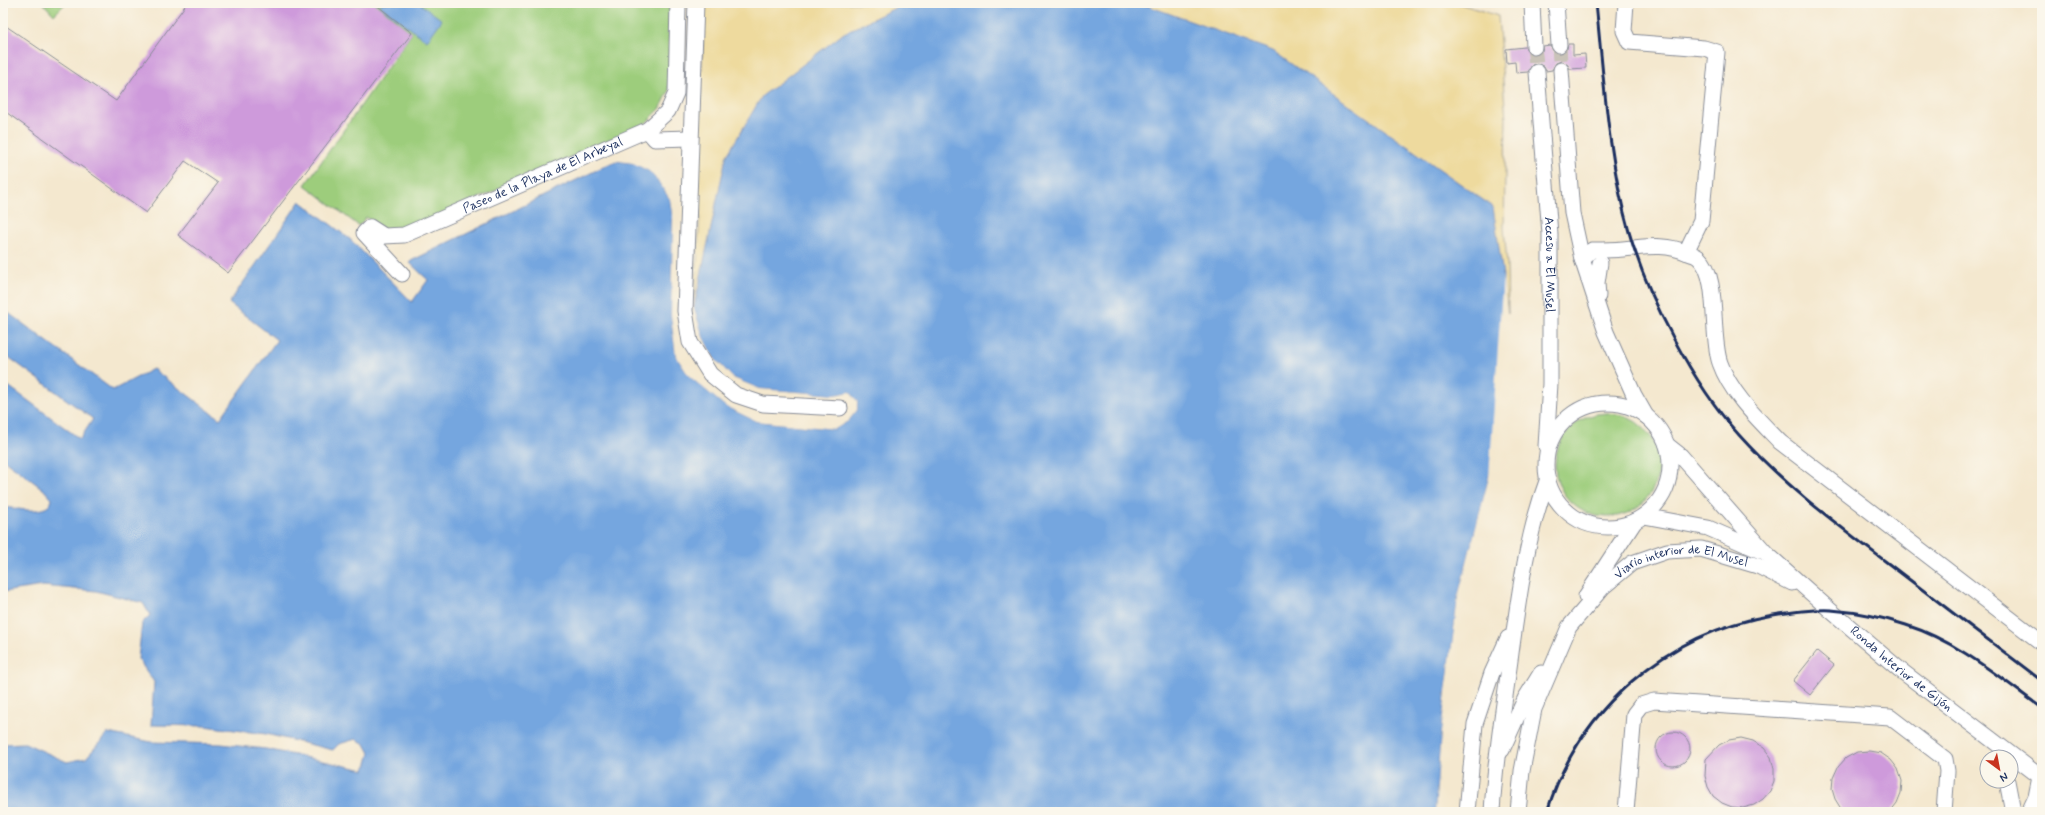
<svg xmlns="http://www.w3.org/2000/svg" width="2045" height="815" viewBox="0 0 2045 815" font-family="Mynerve,sans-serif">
<rect width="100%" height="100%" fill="#fbf7ec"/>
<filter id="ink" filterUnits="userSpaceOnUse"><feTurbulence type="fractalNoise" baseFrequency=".025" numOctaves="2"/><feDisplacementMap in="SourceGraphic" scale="8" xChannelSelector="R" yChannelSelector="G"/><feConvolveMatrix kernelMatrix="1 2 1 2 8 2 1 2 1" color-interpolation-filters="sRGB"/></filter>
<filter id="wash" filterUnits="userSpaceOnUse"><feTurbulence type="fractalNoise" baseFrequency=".012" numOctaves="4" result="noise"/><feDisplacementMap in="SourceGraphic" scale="16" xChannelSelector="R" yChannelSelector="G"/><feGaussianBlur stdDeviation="0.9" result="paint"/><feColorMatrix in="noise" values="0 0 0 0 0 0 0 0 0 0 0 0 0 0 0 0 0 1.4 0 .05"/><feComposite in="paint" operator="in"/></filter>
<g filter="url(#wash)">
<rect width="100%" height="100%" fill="#f4e8cf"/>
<g fill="#9dcd7b" stroke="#5c7e6c">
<path d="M43,3H66L54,15Z"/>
<path d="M374,3H669V91L660,109L645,124L405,231L383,229L366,217L359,226L305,185L412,33Z"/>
<circle cx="1607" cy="465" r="52"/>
</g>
<path fill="#eeda9e" stroke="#84847e" d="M705,3H1457L1498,16L1506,119L1504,228L1507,264L1508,314L1503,278L694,308L700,215L697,170Z"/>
<g fill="#74a6df" stroke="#486a9e">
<path d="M382,3H419L442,20L427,41L380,6Z"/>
<path d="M905,3H1140L1273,51L1493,207L1503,275L1508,384L1489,477L1458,597L1441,732L1435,812H3V744L25,743L67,762L86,758L108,733L151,742L221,744L266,749L365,770L370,753L365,744L356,739L339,744L333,750L266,734L204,726L151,725L154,682L138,659L142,623L150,615L143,603L96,591L43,586L3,592V507C16,508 50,517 52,499L43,489L3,459V382L80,439L93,419L3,353V309L113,390L153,369L220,419L277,340L229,303L300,201L351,240L412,302L428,280L409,262L609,164L616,161L633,163L649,171L658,181L670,199L673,220L671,316L676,356L689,376L725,406L756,421L835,429L848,421L857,410V401L850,392L835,395L760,389L733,378L713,357L703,337L694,308L726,157L762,96L844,33Z"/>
</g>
<g fill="#f4e8cf">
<path d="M616,159L633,161L650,169L660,180L672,198L675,220L673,316L678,356L691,375L726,404L757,419L834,427L847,420L855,409V401L849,394L835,397L760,391L732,380L711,357L701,338L692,308H694L703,337L713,357L733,378L760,389L835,395L850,392L857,401V410L848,421L835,429L756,421L725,406L689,376L676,356L671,316L673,220L670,199L658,181L649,171L633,163L613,160Z"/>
<path d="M1503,275L1506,300L1510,384L1491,478L1460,597L1443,732L1437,812H1435L1441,732L1458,597L1489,477Z"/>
</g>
<g id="blocks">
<g fill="#ce9adb">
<path d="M187,3H374L412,33L228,273L178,235L218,183L185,161L146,213L3,110V24L116,101Z"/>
<path d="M1568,44H1573V55L1585,54L1586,68L1570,69L1568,65L1561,61L1556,63L1552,70L1546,71L1544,67L1537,63L1532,65L1528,72L1516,73L1515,62L1507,63L1506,49L1525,47L1530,55L1535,56L1542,51L1543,46L1550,45L1555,53L1560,54L1567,49Z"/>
<path d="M1817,651L1834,665L1810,695L1793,681Z"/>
<circle cx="1673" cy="749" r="17"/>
<path d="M1741,738L1753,741L1764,748L1771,757L1774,769V781L1770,791L1763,799L1754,805L1743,808L1732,807L1722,803L1713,796L1708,787L1705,776L1706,759L1719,745L1729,740Z"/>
<path d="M1869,751L1881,753L1891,760L1898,769L1902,781L1901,793L1897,803L1890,812H1843L1835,799L1832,789L1833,778L1838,767L1846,758L1857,752Z"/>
</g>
</g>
</g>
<g filter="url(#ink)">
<use href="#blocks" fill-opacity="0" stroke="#888c96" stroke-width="1"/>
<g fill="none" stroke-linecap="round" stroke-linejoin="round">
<g stroke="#c9c3b8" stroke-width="15" stroke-dasharray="15 8" stroke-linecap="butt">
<path d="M1559,45L1560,61"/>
<path d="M1534,47L1536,64"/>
</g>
<g stroke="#888c96" stroke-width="17">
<g id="minor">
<path d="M696,3L685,311L690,342L710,374L736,395L763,404L840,408"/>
<path d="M1532,3L1534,47"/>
<path d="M1556,3L1559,45"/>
<path d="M1626,3L1624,31L1629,42L1704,48L1717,52L1701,221L1686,252"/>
<path d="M1561,70L1572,213L1582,259L1606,332L1634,395L1646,416"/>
<path id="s1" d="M1537,72L1550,234V384L1546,446"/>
<path d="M647,130L655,139L690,138"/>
<path d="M1582,259L1592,250C1602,250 1613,250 1623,249C1647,247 1664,243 1688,253C1691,254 1696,255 1699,258C1720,277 1710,335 1720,363C1731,394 1758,419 1780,442L2042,643"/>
<path id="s2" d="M402,274L364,233L370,227L384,236L404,235L647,130L668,111L676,93L678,3"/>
<path d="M1598,296L1597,283L1600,263"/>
<circle cx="1608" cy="465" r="62"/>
<path id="s3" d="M1667,445L1681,456L1766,553L1830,610L1899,669L2042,778"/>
<path d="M1644,516L1708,528L1761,551"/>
<path d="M1586,596L1635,521"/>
<path d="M1502,750L1525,699L1541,673"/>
<path d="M2007,781L2013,812"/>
<path d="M1467,812L1475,724L1492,673L1508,638"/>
<path d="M1492,812C1495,758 1504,706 1511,653C1519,595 1527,535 1547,481"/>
<path id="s4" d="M1518,812L1522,771L1534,709L1569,627L1603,587L1632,563L1667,551L1701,549L1758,566L1792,583"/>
<path d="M1626,812L1634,714L1641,705L1654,701L1890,717L1945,759L1947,771L1944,812"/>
<path d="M2029,812L2036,797L2040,777"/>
</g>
</g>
<use href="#minor" stroke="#fff" stroke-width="15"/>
<g stroke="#1b2f5e" stroke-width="3">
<path d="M1596,3C1604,80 1608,158 1629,232C1648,298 1693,384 1739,435C1782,483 1834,522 1885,561C1937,601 1990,641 2042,681"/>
<path d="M1547,812C1579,708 1666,633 1773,615C1792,612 1812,609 1831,610C1857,612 1882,617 1906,625C1957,641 1999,677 2042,708"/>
</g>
</g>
</g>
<g text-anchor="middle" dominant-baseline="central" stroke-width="4" stroke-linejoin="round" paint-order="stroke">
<g font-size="13" fill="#1b2f5e" stroke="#fbf7ec">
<text stroke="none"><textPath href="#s2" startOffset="252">Paseo de la Playa de El Arbeyal</textPath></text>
<text stroke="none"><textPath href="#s1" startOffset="193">Accesu a El Musel</textPath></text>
<text stroke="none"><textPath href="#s4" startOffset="333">Viario interior de El Musel</textPath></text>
<text stroke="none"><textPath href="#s3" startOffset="325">Ronda Interior de Gijón</textPath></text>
</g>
</g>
<rect width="2045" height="815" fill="none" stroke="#fbf7ec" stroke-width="16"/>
<g transform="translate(1999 769) rotate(148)"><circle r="19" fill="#fbf7ec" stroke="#a1a7b3"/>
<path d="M0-3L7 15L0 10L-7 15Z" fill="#c8321e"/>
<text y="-6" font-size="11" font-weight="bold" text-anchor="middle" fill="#1b2f5e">N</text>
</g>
</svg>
